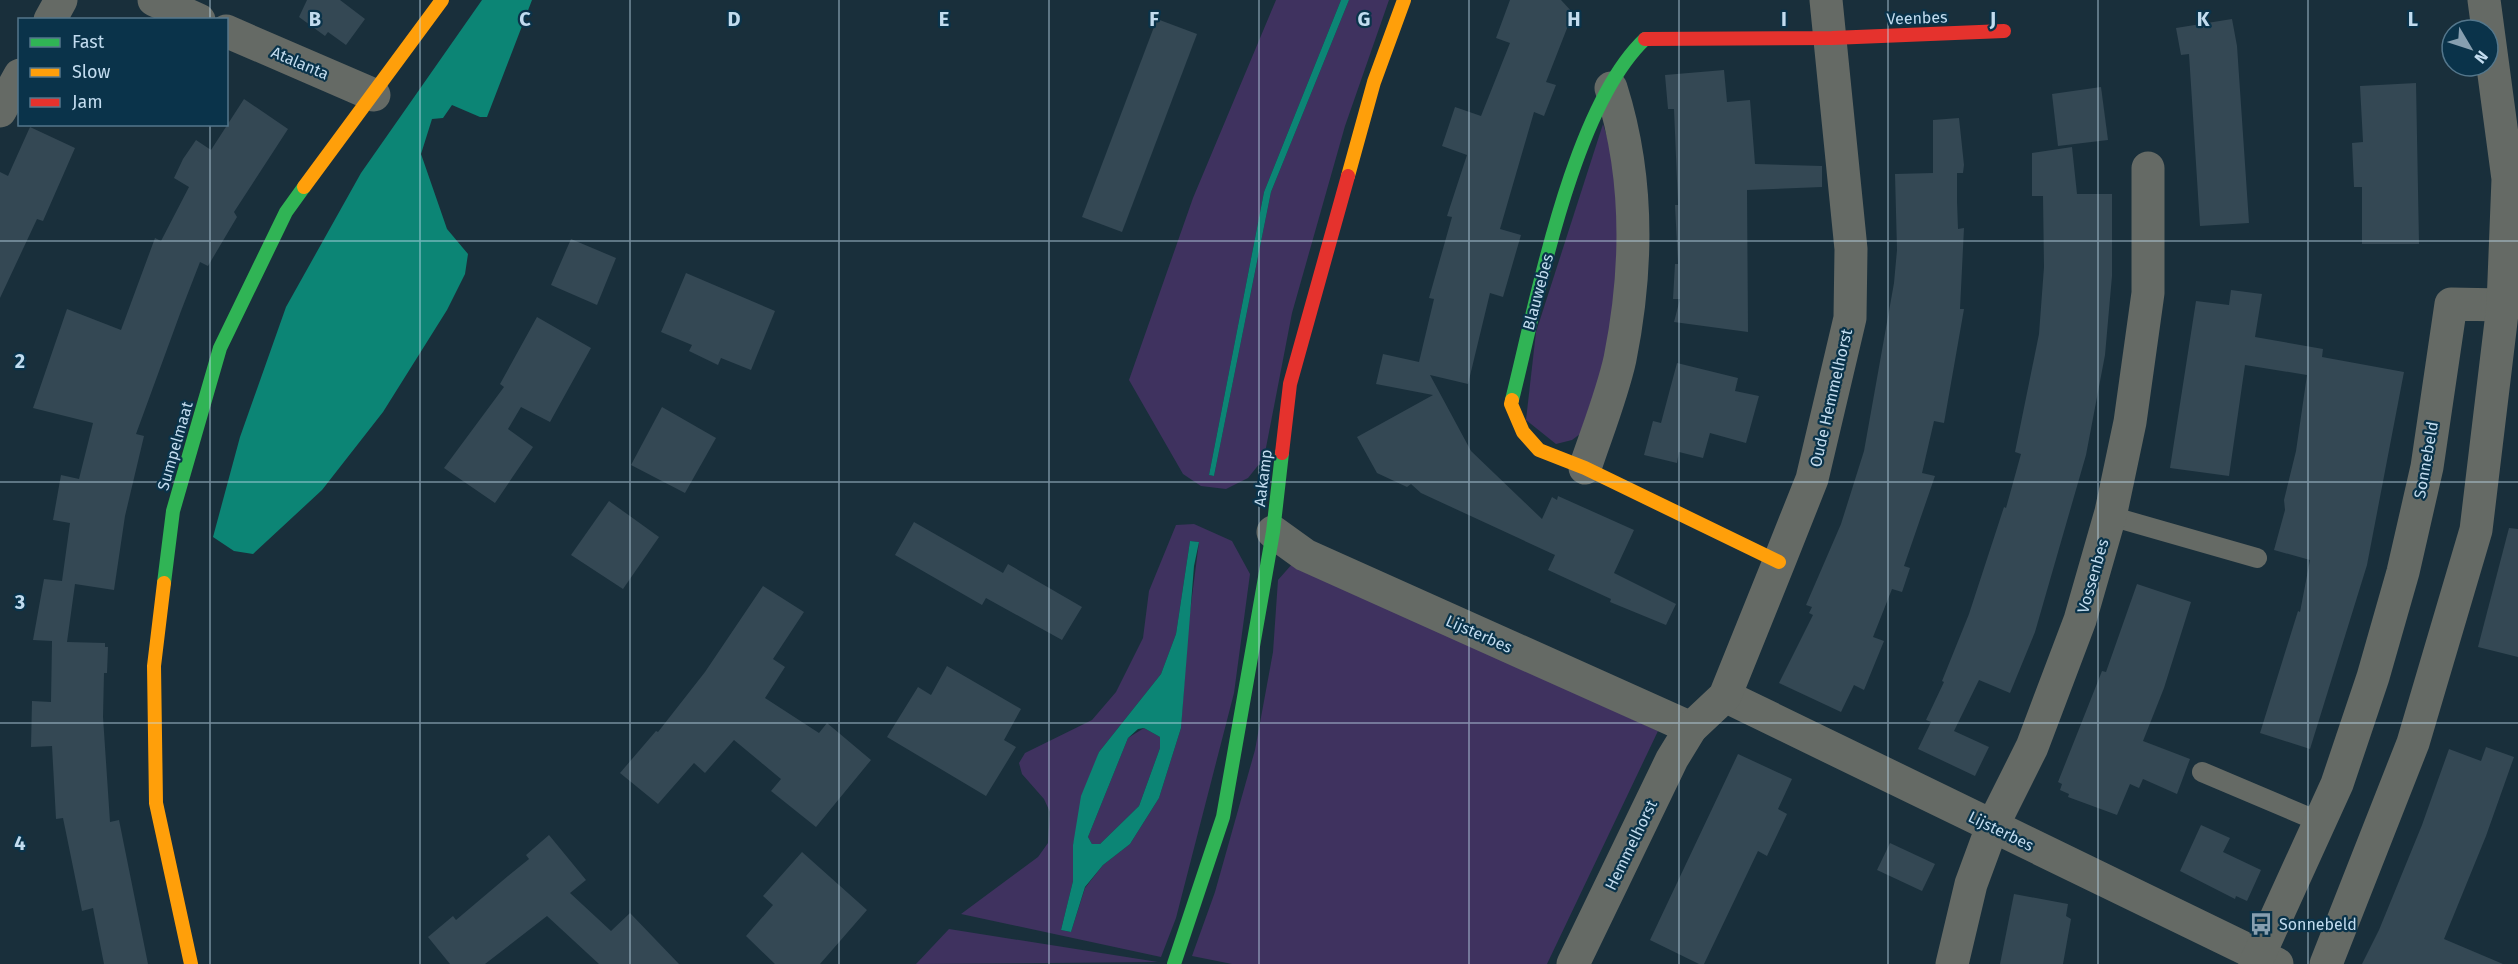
<svg xmlns="http://www.w3.org/2000/svg" width="2518" height="964" viewBox="0 0 2518 964" font-family="'Fira Sans',sans-serif">
<rect width="100%" height="100%" fill="#192f3b"/>
<g fill="#3f325f" fill-rule="evenodd">
<path d="M1276,0H1341L1264,192L1209,475L1214,476L1271,192L1349,0H1389L1345,126L1292,313L1264,458L1248,478L1226,489L1201,486L1183,474L1129,380L1193,198Z"/>
<path d="M1603,124L1623,189L1616,329L1580,434L1572,440L1556,444L1526,420L1536,332Z"/>
<path d="M1194,524L1232,541L1250,574L1234,693L1176,918L1161,957L961,914L1038,857L1048,843L1050,812L1044,799L1022,774L1019,763L1025,753L1092,720L1116,692L1143,638L1149,591L1176,525ZM1190,541L1199,542L1188,628L1181,728L1159,798L1130,844L1103,865L1085,888L1071,932L1061,930L1073,881V845L1099,752L1161,674L1176,634Z"/>
<path d="M1293,563L1658,731L1547,964H1232L1192,956L1215,892L1255,750L1273,652L1278,580Z"/>
<path d="M1144,728L1160,737V748L1139,806L1100,844H1092L1088,837L1128,738Z"/>
<path d="M949,929L1158,962L916,964Z"/>
</g>
<g fill="#0c8575" fill-rule="evenodd">
<path d="M482,0H532L487,117H480L452,105L443,118L432,119L421,154L447,229L468,254L465,274L447,310L383,412L322,490L253,554L234,551L213,537L240,437L286,307L361,173Z"/>
<path d="M1341,0H1349L1271,192L1214,476L1209,475L1264,192Z"/>
<path d="M1190,541L1199,542L1194,566L1181,728L1159,798L1130,844L1103,865L1085,887L1071,932L1061,930L1073,881V845L1081,796L1099,752L1161,674L1176,634ZM1144,728L1160,737V748L1139,806L1100,844H1092L1088,837L1128,738L1138,729Z"/>
</g>
<g fill="#344854">
<path d="M307,0H340L365,19L346,45L328,32L325,36L299,17Z"/>
<path d="M1510,0H1561L1573,13L1546,82L1556,85L1544,116L1534,112L1500,229L1521,235L1503,297L1490,293L1468,384L1430,375L1471,451L1542,519L1552,497L1557,500L1558,496L1634,530L1614,573L1676,604L1666,625L1610,602L1611,599L1548,570L1555,555L1421,493L1411,484L1407,487L1377,473L1357,437L1433,395L1376,384L1383,354L1419,362L1434,299L1429,298L1452,217L1447,216L1467,155L1442,146L1455,107L1481,116L1510,43L1496,38Z"/>
<path d="M1157,19L1197,34L1122,232L1082,217Z"/>
<path d="M2232,19L2237,46L2249,223L2200,226L2189,54L2181,55L2176,28Z"/>
<path d="M1724,70L1727,102L1750,100L1755,164L1822,166V187L1747,190L1748,332L1674,322L1680,299H1673L1675,264H1678L1675,205H1678L1674,109H1668L1665,75Z"/>
<path d="M2416,83L2419,244H2362V187H2354L2352,143L2363,142L2360,86Z"/>
<path d="M2101,87L2108,140L2058,146L2052,94Z"/>
<path d="M244,99L288,129L234,212L237,217L208,266L200,262L181,311L136,434L144,436L125,516L114,590L75,584L67,642L105,643V647H108L107,673H104L103,717L110,822L119,820L148,964H104L93,908L82,911L63,818L56,819L52,746L31,747L32,701L51,702L52,641L33,640L44,579L62,581L70,523L53,520L61,475L79,479L93,423L33,408L67,309L121,330L155,238L161,241L189,187L174,178L183,159L196,140L211,150Z"/>
<path d="M1959,118L1964,165L1963,173H1957V201L1958,229L1964,228L1960,309H1964L1944,423L1934,421L1922,473L1935,476L1904,566L1910,568L1902,592L1892,589L1873,637L1884,641L1864,690L1854,685L1841,712L1779,683L1813,615L1809,613L1812,607L1806,605L1841,524L1864,451L1894,283L1897,250L1895,174L1933,173V120Z"/>
<path d="M30,127L75,148L43,221L37,219L0,298V172L8,176Z"/>
<path d="M2072,147L2077,194H2112V276L2105,355L2086,455L2035,632L2010,693L1979,680L1954,731L1989,747L1975,776L1918,749L1931,722L1926,720L1944,682L1942,681L1969,614L2004,507L2006,508L2021,454L2015,452L2039,334L2044,267L2043,196H2032V153Z"/>
<path d="M571,239L616,258L597,305L551,285Z"/>
<path d="M686,273L775,311L751,370L721,358L718,365L689,351L692,345L661,332Z"/>
<path d="M2231,290L2262,294L2255,337L2323,349L2322,357L2404,372L2367,565L2310,749L2260,733L2298,611L2300,612L2310,560L2274,550L2285,510L2284,500L2296,451L2307,375L2245,365L2229,476L2170,468L2196,301L2229,305Z"/>
<path d="M537,317L591,348L550,422L521,407L508,429L533,447L495,503L444,468L504,387L500,384Z"/>
<path d="M1677,363L1738,378L1735,391L1759,396L1746,443L1710,433L1703,458L1679,452L1677,463L1644,455L1653,421L1661,423Z"/>
<path d="M662,407L716,438L685,493L631,465Z"/>
<path d="M609,501L659,537L623,589L571,555Z"/>
<path d="M914,522L1003,573L1008,564L1082,607L1062,640L986,598L982,605L895,555Z"/>
<path d="M2509,528L2518,529V657L2478,647Z"/>
<path d="M2137,584L2191,602L2164,688L2143,741L2190,759L2177,794L2143,779L2139,788L2130,784L2117,815L2068,797L2069,794L2060,790L2062,784L2058,782L2102,671L2106,672Z"/>
<path d="M763,586L804,612L773,659L785,667L765,698L819,733L827,723L871,760L816,827L771,791L781,779L734,740L705,773L694,763L658,804L620,773L656,731L658,732L705,672Z"/>
<path d="M947,666L1021,709L1004,740L1016,747L986,796L887,737L918,687L931,695Z"/>
<path d="M2486,747L2514,757L2486,836L2444,939L2503,964H2362L2379,930L2422,825L2449,749L2481,761Z"/>
<path d="M1738,754L1792,779L1778,809L1787,814L1767,856L1758,851L1704,964H1699L1650,940Z"/>
<path d="M2201,825L2230,838L2223,852L2261,870L2247,901L2236,896L2235,899L2180,871Z"/>
<path d="M549,835L586,880L570,893L611,931L630,913L679,964H599L547,916L485,964H450L428,937L453,916L456,920L508,876L529,859L526,855Z"/>
<path d="M1890,843L1935,864L1922,891L1877,870Z"/>
<path d="M802,852L867,910L820,964H775L746,936L773,905L763,896Z"/>
<path d="M2014,894L2068,904L2066,916L2071,919L2063,964H2000Z"/>
</g>
<g fill="none" stroke-linecap="round" stroke-linejoin="round">
<g stroke="#656a65" stroke-width="20">
<path d="M2110,516L2257,558"/>
<path d="M2202,772L2320,822"/>
</g>
<g stroke="#656a65" stroke-width="33">
<path d="M154,0L199,20"/>
<path d="M50,20L61,0"/>
<path d="M226,31L374,95"/>
<path d="M0,111L20,75"/>
<path d="M1585,468C1597,432 1612,395 1620,359C1638,269 1639,176 1611,88"/>
<path d="M1273,532L1305,555L1691,728"/>
<path d="M1725,696L2277,964"/>
<path d="M1573,964L1672,759L1691,728L1725,696L1779,562L1812,479L1850,318L1851,249L1826,0"/>
<path d="M1952,964L1971,884L1992,827L2032,747L2080,620L2111,512L2130,422L2148,293V168"/>
<path d="M2255,964L2337,784L2373,677L2403,572L2427,467L2451,304L2503,305"/>
<path d="M2326,964L2413,743L2476,530L2503,305L2508,179L2484,0"/>
</g>
<g stroke="#30b455" stroke-width="14">
<path d="M1512,400C1537,301 1572,108 1645,39"/>
<path d="M164,583L173,511L220,348L286,212L304,187"/>
<path d="M1174,964L1223,817L1273,532L1282,453"/>
</g>
<g stroke="#ff9f0a" stroke-width="14">
<path d="M1348,176L1374,82L1404,0"/>
<path d="M304,187L442,0"/>
<path d="M1512,400L1511,404L1523,432L1539,450L1585,468L1779,562"/>
<path d="M164,583L154,666L156,803L191,964"/>
</g>
<g stroke="#e5322d" stroke-width="14">
<path d="M1645,39L1832,38L2004,31"/>
<path d="M1282,453L1290,384L1348,176"/>
</g>
</g>
<path fill="none" stroke="#c2dcef" stroke-width="1.5" stroke-opacity="0.55" d="M210,0V20M420,0V964M630,0V964M839,0V964M1049,0V964M1259,0V964M1469,0V964M1679,0V964M1888,0V964M2098,0V964M2308,0V964M210,124V964M0,241H2518M0,482H2518M0,723H2518"/>
<defs>
<g id="bus-bare" transform="scale(1.8)"><path d="M-5-6H5V4H4V6H2V4H-2V6H-4V4H-5ZM-3.5-4V0h7V-4ZM-3.5 1.2v1.5H-2V1.2ZM2 1.2v1.5H3.5V1.2Z" fill="#879fb0" stroke="#0a334a" stroke-width="2.5" paint-order="stroke"/></g>
</defs>
<g fill-rule="evenodd">
<use href="#bus-bare" x="2261" y="924"/>
</g>
<g text-anchor="middle" dominant-baseline="central" stroke-width="4.5" stroke-linejoin="round" paint-order="stroke">
<g font-size="16" fill="#c2dcef" stroke="#0a334a">
<text transform="translate(1917 18) rotate(-2)">Veenbes</text>
<text transform="translate(300 63) rotate(23)">Atalanta</text>
<text transform="translate(1538 292) rotate(-75)">Blauwebes</text>
<text transform="translate(1831 398) rotate(-77)">Oude Hemmelhorst</text>
<text transform="translate(175 446) rotate(-74)">Sumpelmaat</text>
<text transform="translate(2426 460) rotate(-80)">Sonnebeld</text>
<text transform="translate(1263 478) rotate(-83)">Aakamp</text>
<text transform="translate(2093 576) rotate(-74)">Vossenbes</text>
<text transform="translate(1479 634) rotate(24)">Lijsterbes</text>
<text transform="translate(2001 831) rotate(26)">Lijsterbes</text>
<text transform="translate(1631 845) rotate(-64)">Hemmelhorst</text>
</g>
<g font-size="16" fill="#c2dcef" stroke="#0a334a" text-anchor="start">
<text x="2279" y="924">Sonnebeld</text>
</g>
</g>
<g font-size="20" text-anchor="middle" font-weight="bold" fill="#c2dcef" stroke="#0a334a" stroke-width="4.5" stroke-linejoin="round" paint-order="stroke">
<text x="315" y="26">B</text>
<text x="525" y="26">C</text>
<text x="734" y="26">D</text>
<text x="944" y="26">E</text>
<text x="1154" y="26">F</text>
<text x="1364" y="26">G</text>
<text x="1574" y="26">H</text>
<text x="1784" y="26">I</text>
<text x="1993" y="26">J</text>
<text x="2203" y="26">K</text>
<text x="2413" y="26">L</text>
<text x="20" y="368">2</text>
<text x="20" y="609">3</text>
<text x="20" y="850">4</text>
</g>
<rect x="18" y="18" width="210" height="108" fill="#0a334a" stroke="#54778c" stroke-width="1.5"/>
<rect x="30" y="38" width="30" height="9" fill="#30b455" stroke="#54778c" stroke-width="1.5"/>
<text x="72" y="48" font-size="18" fill="#c2dcef">Fast</text>
<rect x="30" y="68" width="30" height="9" fill="#ff9f0a" stroke="#54778c" stroke-width="1.5"/>
<text x="72" y="78" font-size="18" fill="#c2dcef">Slow</text>
<rect x="30" y="98" width="30" height="9" fill="#e5322d" stroke="#54778c" stroke-width="1.5"/>
<text x="72" y="108" font-size="18" fill="#c2dcef">Jam</text>
<g transform="translate(2470 48) rotate(129)"><circle r="28" fill="#0a334a" stroke="#54778c" stroke-width="1.5"/>
<path d="M0-4.5L10 22L0 15L-10 22Z" fill="#879fb0"/>
<text y="-9" font-size="16" font-weight="bold" text-anchor="middle" fill="#c2dcef">N</text>
</g>
</svg>
